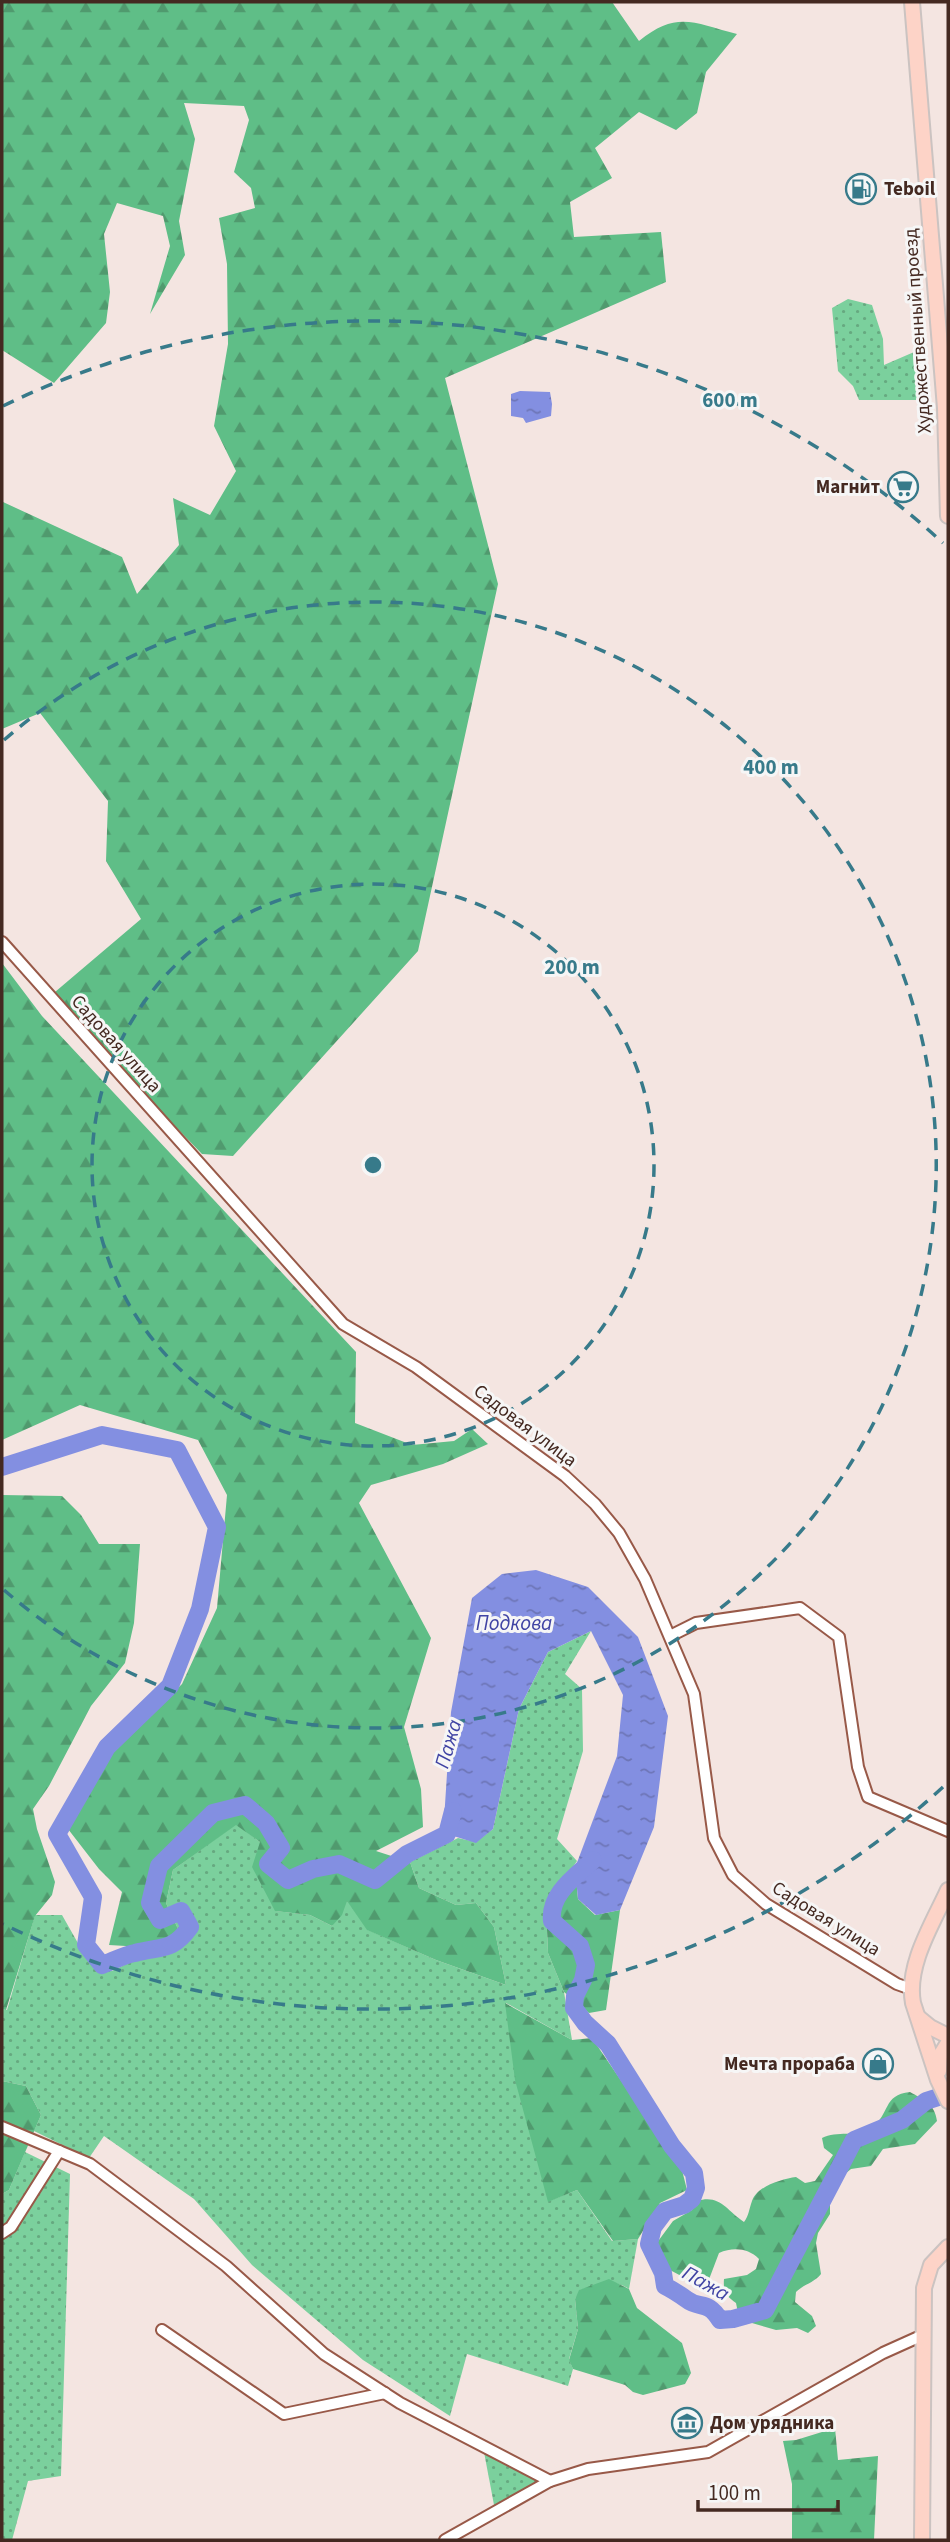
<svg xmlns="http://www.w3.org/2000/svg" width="950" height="2542" viewBox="0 0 950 2542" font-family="'Source Sans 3',sans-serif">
<defs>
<pattern id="grass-dots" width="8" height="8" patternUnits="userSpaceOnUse" patternTransform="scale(1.75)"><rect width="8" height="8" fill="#7bd09d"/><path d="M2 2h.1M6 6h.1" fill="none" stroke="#66a980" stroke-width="1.8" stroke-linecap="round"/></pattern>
<pattern id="forest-firs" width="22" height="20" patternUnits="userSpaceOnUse" patternTransform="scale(1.75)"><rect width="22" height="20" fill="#5fbe87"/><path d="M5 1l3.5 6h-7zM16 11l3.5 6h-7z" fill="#509a6e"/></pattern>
<pattern id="water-ripples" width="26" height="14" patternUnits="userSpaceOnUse" patternTransform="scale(1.75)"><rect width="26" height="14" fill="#838fe1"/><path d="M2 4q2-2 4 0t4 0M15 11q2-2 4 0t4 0" fill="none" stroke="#6d75b6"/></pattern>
</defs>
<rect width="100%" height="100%" fill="#f4e5e1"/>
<g fill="url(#grass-dots)">
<path d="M848,299L872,305L883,339L884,365L921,349V400H859L853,386L838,371L832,308Z"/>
<path d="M591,1631L565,1674L582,1689L583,1751L557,1839L577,1861L546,1907L548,1953L564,1992L572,2040L506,2003L549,2201L577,2190L612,2241L638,2239L629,2289C611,2277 598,2285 580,2290L575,2299L578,2329L569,2359L573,2369L568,2386L467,2354L450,2416L363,2360L252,2265L194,2199L104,2136L89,2158L34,2131L41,2115L26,2086L2,2081V2009L7,2010L35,1915H62L83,1952L112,1971L159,1948L178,1929L166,1903L173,1870L236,1824L260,1842L276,1911L310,1915L332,1926L347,1900L368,1930L436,1960L506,1985L494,1927L476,1903L456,1905L419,1888L410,1862L458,1838L476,1842L493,1829L519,1709L548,1652Z"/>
<path d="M25,2152L70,2174L61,2476L28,2481L12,2540H2V2194L9,2190Z"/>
<path d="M484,2452L536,2478L537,2485L494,2505Z"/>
</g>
<g fill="url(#forest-firs)">
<path d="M2,2H612L639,41C677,10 694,23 737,34L706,72L697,113L676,130L639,112L595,148L612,178L570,202L574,237L661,232L666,282L445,378L498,584L418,951L233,1156L202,1154L136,1086L55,992L141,919L106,861L108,801L40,713L2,729V504L3,502L122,557L137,594L179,545L173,498L210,515L236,471L214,426L228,344L227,264L219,218L255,208L251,188L234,172L249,120L244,106L184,103L195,139L179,221L185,255L150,314L170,246L163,216L117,203L104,234L110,292L106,323L54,383L2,350Z"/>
<path d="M2,963L42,1016L356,1352L355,1423L412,1445L454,1441L472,1429L488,1444L443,1464L371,1485L359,1503L431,1638L404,1727L421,1789L423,1827L376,1851L410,1862L419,1888L456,1905L476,1903L494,1927L506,1985L436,1960L367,1930L347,1901L342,1915L332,1926L310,1915L275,1911L252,1867L260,1842L236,1825L173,1870L166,1903L178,1929L159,1948L109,1945L122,1892L99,1869L68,1829L111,1755L182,1684L217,1608L227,1495L198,1440L80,1405L2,1440Z"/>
<path d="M2,1495L62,1496L81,1515L99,1544H140L134,1623L125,1663L91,1706L49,1786L33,1809L37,1829L55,1882L52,1895L35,1916L6,2010L2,2009Z"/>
<path d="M575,1868L578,1899L595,1915L620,1910L606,2010L589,2013L564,1992L548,1953L546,1907Z"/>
<path d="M505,2003L572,2040L592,2038L682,2170L687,2190L660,2203L638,2239L613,2241L577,2190L548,2202L515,2080Z"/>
<path d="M2,2081L26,2086L41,2115L9,2190L2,2194Z"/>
<path d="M910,2092C924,2100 935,2104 937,2121L915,2144L883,2149L871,2166L851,2169L834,2183L830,2193V2214L818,2233L816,2243L821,2274C814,2283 804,2284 796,2292L795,2302L812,2316L816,2326L808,2333L797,2328L776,2330L745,2321L738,2313L736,2303C726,2296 723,2291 724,2279L747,2275L756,2269L759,2259C748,2248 733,2247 719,2253L708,2282L698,2285L670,2270L658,2254L656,2244L673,2221L692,2210L697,2201C720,2194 726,2210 744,2222C749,2215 749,2209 752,2201C757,2186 782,2179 796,2177L805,2183L815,2181L833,2155L824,2148L822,2138C837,2130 856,2138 871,2128C891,2114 882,2095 910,2092Z"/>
<path d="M609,2279L629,2289L637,2308L682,2343L691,2373L685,2384L643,2395L633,2392L625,2385L573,2369L569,2360L578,2329L575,2299L579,2290Z"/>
<path d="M835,2428L838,2460L878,2456L874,2540H792V2484L783,2441L796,2440Z"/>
</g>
<g fill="url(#water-ripples)">
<path d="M520,391L550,392L552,404L551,416L526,423L523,418L511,416V394Z"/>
<path d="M536,1570L588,1587L638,1637L668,1716L654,1827L620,1910L596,1915L578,1899L575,1868L617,1756L623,1695L591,1631L548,1652L519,1709L493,1829L476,1843L447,1834L444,1820L451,1712L472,1598L502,1574Z"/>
</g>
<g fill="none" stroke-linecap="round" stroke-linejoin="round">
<g stroke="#838fe1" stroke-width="18">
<path d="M2,1467L102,1435L177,1450L217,1527L200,1609L170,1686L107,1747L57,1834L93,1897L86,1945L102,1965C113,1961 124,1955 135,1953C161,1946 172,1952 190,1927L181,1911L160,1920L150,1903L159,1866L213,1813L245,1805L266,1823L281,1848L268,1864L288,1880L313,1869L339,1864L375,1880L407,1854L447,1834L453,1811"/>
<path d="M593,1860C575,1877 549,1894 552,1921L580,1946L586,1965L583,1980L575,1996L574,2008L585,2023L608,2044L672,2146L694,2173L696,2188L692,2199L684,2205L665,2211L653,2227L649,2244L663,2273L665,2286C673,2290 679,2294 686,2299C700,2310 707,2299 720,2320L733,2319L765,2310L854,2140L902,2120L926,2101L948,2094"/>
</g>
<g stroke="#985948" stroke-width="14">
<g id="minor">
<path d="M2,942L343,1324L416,1367L565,1476L595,1504L619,1533L645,1579L694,1694L714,1838L733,1875L766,1904L897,1984L911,1989"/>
<path d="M670,1636L696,1623L800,1608L839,1637L858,1767L868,1797L948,1831"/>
<path d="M2,2127L90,2164L226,2266L324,2354L400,2403L550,2481"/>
<path d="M2,2233L11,2227L59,2151"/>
<path d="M162,2330L284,2414L385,2393"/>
<path d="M445,2540L550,2481L588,2469L708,2452L883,2353L923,2335"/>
</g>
</g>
<g stroke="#cbc3c1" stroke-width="18">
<g id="major">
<path d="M912,2L945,408L948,516"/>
<path d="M948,1890C933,1923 906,1965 913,2003L938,2080L948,2101"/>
<path d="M919,2018L930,2027L948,2036"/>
<path d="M939,2071L940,2056L948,2043"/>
<path d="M922,2540L924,2288L931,2265L948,2247"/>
</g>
</g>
<use href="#minor" stroke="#fff" stroke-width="10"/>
<use href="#major" stroke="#fdd3c7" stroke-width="14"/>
</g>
<g fill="none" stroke="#377a8a" stroke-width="3.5" stroke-dasharray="12 9">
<circle cx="373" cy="1165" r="281"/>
<path d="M4 740A563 563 0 1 1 4 1590"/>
<path d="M943 1787A844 844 0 0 1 3 1924M3 406A844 844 0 0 1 943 543"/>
</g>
<defs>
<g id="fuel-ring" transform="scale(1.575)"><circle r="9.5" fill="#f6f6f6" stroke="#377a8a" stroke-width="1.5"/><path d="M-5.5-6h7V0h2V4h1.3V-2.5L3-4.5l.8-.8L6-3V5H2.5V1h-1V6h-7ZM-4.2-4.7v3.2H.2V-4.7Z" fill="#377a8a"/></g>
<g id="supermarket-ring" transform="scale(1.575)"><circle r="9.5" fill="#f6f6f6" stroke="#377a8a" stroke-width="1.5"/><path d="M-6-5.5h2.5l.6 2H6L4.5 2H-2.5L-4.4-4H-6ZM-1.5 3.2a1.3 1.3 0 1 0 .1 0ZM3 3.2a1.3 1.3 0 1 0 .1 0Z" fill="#377a8a"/></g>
<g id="shop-ring" transform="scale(1.575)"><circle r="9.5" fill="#f6f6f6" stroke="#377a8a" stroke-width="1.5"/><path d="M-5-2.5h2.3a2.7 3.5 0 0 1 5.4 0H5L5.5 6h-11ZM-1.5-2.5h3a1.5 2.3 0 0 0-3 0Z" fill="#377a8a"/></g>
<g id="museum-ring" transform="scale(1.575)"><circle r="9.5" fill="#f6f6f6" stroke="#377a8a" stroke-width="1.5"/><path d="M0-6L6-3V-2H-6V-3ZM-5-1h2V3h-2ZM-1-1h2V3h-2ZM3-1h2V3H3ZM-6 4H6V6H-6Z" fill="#377a8a"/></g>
</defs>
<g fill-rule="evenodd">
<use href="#fuel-ring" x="861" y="189"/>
<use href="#supermarket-ring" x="903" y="487"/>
<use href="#shop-ring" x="878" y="2064"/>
<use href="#museum-ring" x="687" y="2423"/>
</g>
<g text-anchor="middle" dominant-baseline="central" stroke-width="6" stroke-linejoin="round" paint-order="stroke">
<g font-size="19" font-weight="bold" fill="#442921" stroke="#f6f6f6" text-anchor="start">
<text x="884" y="189">Teboil</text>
<text x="880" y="487" text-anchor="end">Магнит</text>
<text x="855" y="2064" text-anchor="end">Мечта прораба</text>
<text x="710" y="2423">Дом урядника</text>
</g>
<g font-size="19" fill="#442921" stroke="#f6f6f6">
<text transform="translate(918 331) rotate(-94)">Художественный проезд</text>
<text transform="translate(116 1044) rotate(48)">Садовая улица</text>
<text transform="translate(525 1426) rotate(37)">Садовая улица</text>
<text transform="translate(826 1919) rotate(32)">Садовая улица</text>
</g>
<g font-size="21" font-style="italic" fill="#4044a4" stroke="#f6f6f6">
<text x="514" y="1623">Подкова</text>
<text transform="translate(448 1744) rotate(-74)">Пажа</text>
<text transform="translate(706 2283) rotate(29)">Пажа</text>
</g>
</g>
<circle cx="373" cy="1165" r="10" fill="#377a8a" stroke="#f6f6f6" stroke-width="3.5"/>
<g font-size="21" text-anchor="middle" font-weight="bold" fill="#377a8a" stroke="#f6f6f6" stroke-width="6" stroke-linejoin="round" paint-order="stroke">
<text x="730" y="407">600 m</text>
<text x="771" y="774">400 m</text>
<text x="572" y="974">200 m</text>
</g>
<rect width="950" height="2542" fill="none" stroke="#442921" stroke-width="7"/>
<path d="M698 2500v10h140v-10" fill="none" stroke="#442921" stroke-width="3.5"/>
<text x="708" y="2500" font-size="21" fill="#442921" stroke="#f6f6f6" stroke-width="5" paint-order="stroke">100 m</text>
</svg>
